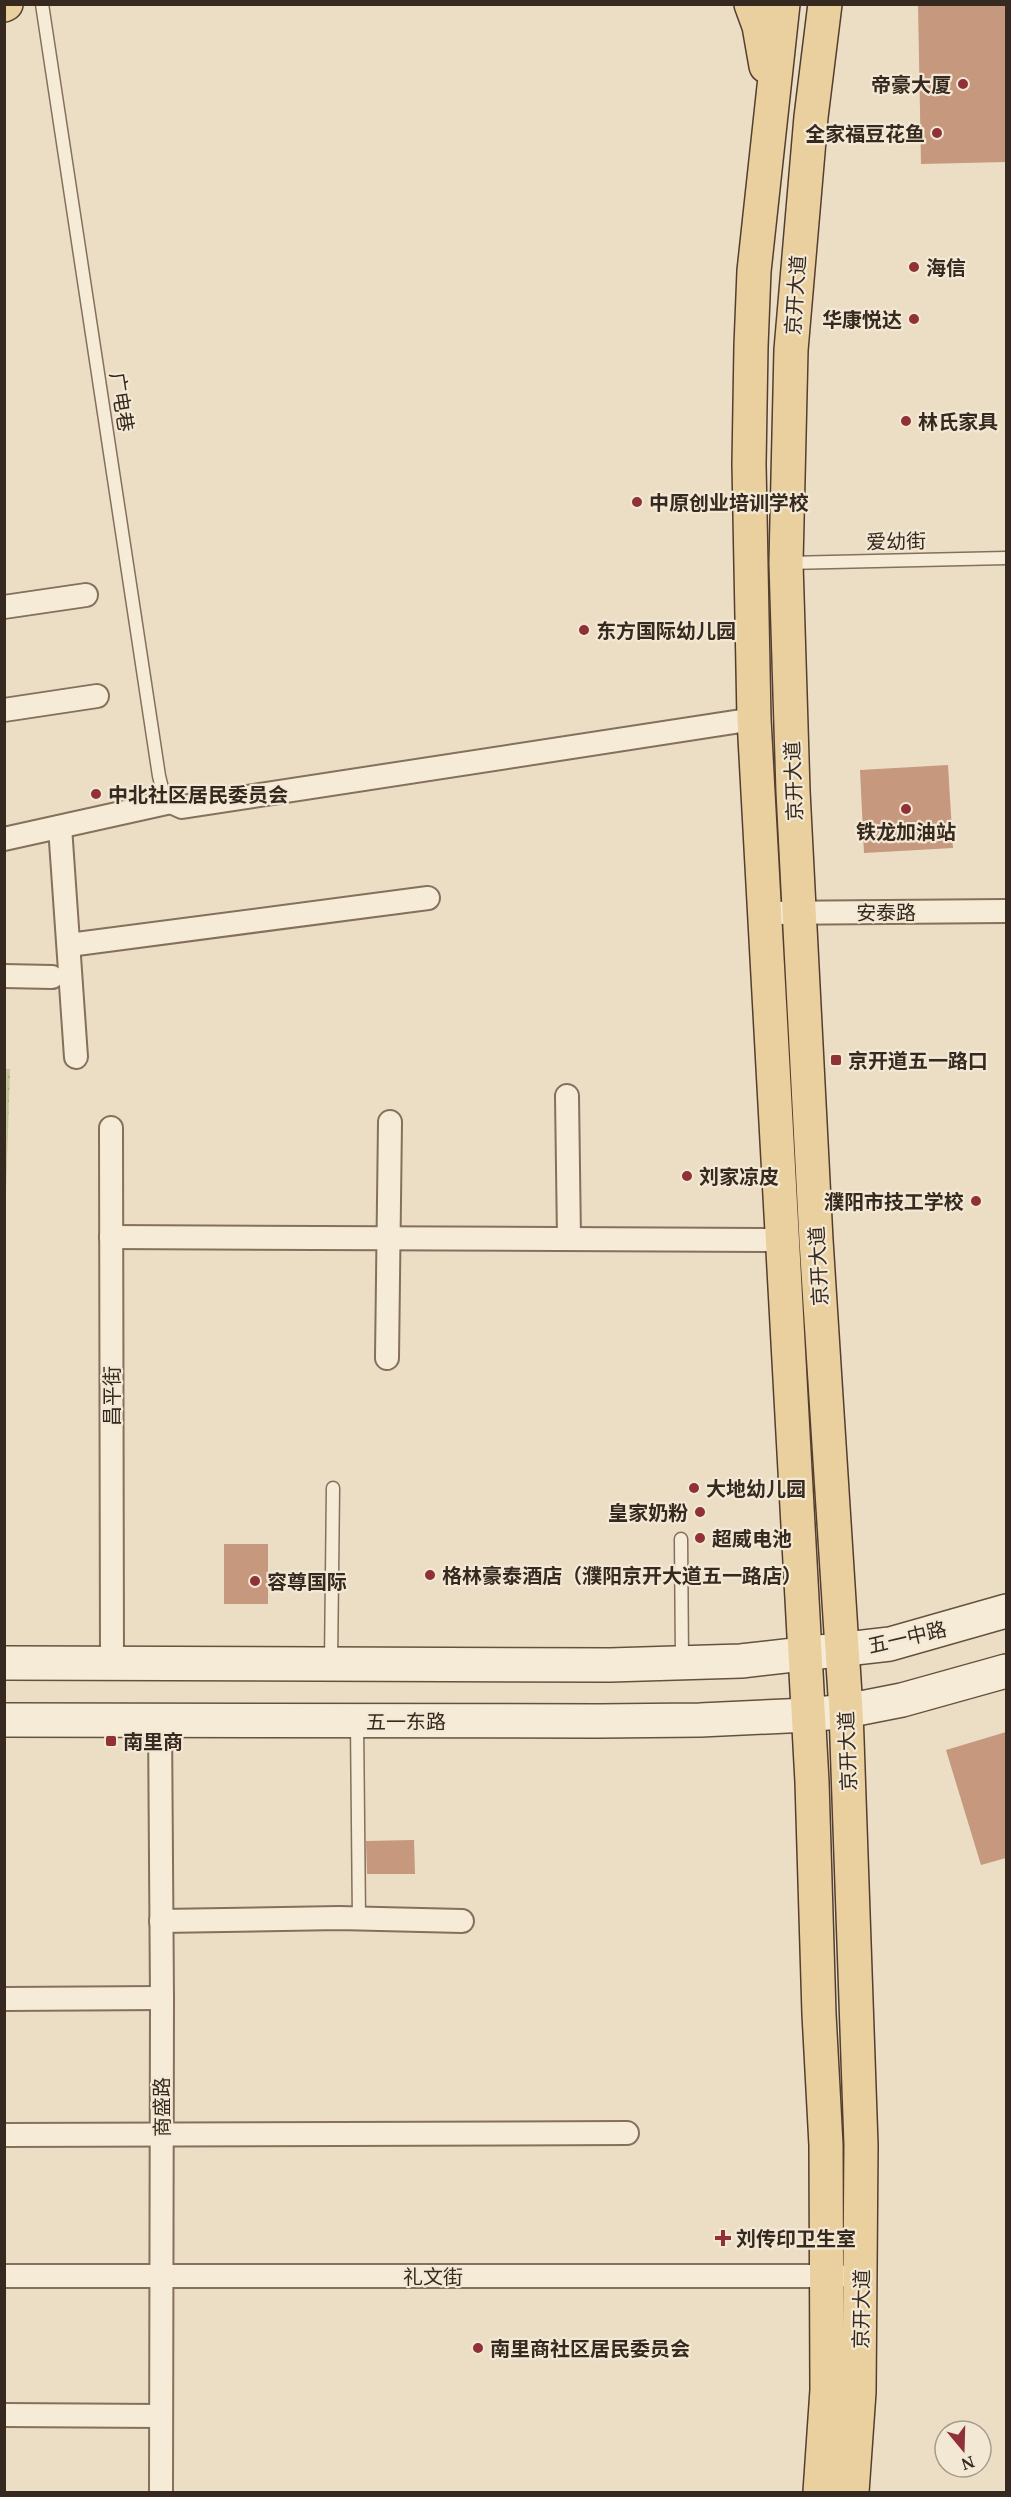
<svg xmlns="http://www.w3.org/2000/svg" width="1011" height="2497" viewBox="0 0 1011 2497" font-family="'Noto Serif','Noto Sans SC',serif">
<defs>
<pattern id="grass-dots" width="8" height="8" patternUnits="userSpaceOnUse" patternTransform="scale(1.5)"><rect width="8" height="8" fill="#c5c899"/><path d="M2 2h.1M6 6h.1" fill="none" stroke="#aaac83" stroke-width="1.8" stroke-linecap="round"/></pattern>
</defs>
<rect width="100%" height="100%" fill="#ebdec5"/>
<path fill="url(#grass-dots)" d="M4,1069H10L5,1223H4Z"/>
<g fill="#c6987d">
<path d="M918,4H1006V162L921,164Z"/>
<path d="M948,765L953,848L864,853L860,770Z"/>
<rect x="224" y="1544" width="44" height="60"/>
<path d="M1006,1732V1858L981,1865L946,1750Z"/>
<path d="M414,1840L415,1874H367L366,1841Z"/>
</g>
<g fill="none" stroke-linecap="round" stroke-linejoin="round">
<g stroke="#84705c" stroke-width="15">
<g id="lane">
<path d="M42,4L159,776L163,792L171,802"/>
<path d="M787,563L1006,558"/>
<path d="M681,1539L682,1661"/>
<path d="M331,1663L333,1488"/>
<path d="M357,1723L359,1920"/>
</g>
</g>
<g stroke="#84705c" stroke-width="26">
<g id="street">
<path d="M4,607L86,595"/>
<path d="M4,710L97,696"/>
<path d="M60,827L76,1057"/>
<path d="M4,839L171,802L182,807L754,719"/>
<path d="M766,913L1006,911"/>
<path d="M69,945L428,898"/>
<path d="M4,976L52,977"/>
<path d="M567,1096L569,1239"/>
<path d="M111,1128L112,1664"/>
<path d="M111,1237L784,1240"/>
<path d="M387,1358L390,1122"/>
<path d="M160,1721L162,1998L161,2492"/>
<path d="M161,1921L339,1918L462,1921"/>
<path d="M4,1999L162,1998"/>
<path d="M4,2135L627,2133"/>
<path d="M4,2276H839"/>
<path d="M4,2415L161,2416"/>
</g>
</g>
<g stroke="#66513f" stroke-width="36">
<g id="secondary">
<path d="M4,1663L610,1665L741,1661L890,1644L1006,1611"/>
<path d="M4,1720L599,1721L700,1720L808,1715L846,1711L902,1700L1006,1671"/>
</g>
</g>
<g stroke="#533e30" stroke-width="36">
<g id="primary">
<path d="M751,4L759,26L766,66"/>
<path d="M783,4L754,271L751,346L749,464L754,719L812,1782L819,2014L826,2145L827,2390L820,2492"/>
<path d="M825,4L811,117L791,350L786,563L793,791L816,1240L846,1711L861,2145L859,2392L852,2492"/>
<path d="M4,5L6,4"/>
</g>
</g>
<use href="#lane" stroke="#f6ebd7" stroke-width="12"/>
<use href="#street" stroke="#f6ebd7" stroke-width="22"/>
<use href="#secondary" stroke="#f6ebd7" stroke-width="33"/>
<use href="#primary" stroke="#ebd09f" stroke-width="33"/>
</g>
<g fill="#8f3136" stroke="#f3e8d4" stroke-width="2">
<circle cx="963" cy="84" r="6"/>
<circle cx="937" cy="133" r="6"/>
<circle cx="914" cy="267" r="6"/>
<circle cx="914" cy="319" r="6"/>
<circle cx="906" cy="421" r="6"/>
<circle cx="637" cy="502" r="6"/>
<circle cx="584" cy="630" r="6"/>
<circle cx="96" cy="794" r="6"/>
<circle cx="906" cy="809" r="6"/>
<rect x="830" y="1054" width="12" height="12" rx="3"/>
<circle cx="687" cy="1176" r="6"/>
<circle cx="976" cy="1201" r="6"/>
<circle cx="694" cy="1488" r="6"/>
<circle cx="700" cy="1512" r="6"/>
<circle cx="700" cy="1538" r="6"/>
<circle cx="430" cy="1575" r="6"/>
<circle cx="255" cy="1581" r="6"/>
<rect x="105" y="1735" width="12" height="12" rx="3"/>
<path d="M720 2229h6v6h6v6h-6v6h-6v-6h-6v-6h6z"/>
<circle cx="478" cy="2348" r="6"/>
</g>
<g text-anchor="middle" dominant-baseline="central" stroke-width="4.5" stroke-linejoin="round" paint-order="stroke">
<g font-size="20" font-weight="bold" fill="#36291f" stroke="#f3e8d4" text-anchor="start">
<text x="951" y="84" text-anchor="end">帝豪大厦</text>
<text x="925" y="133" text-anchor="end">全家福豆花鱼</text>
<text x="926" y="267">海信</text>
<text x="902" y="319" text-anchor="end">华康悦达</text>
<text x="918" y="421">林氏家具</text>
<text x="649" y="502">中原创业培训学校</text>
<text x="596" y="630">东方国际幼儿园</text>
<text x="108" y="794">中北社区居民委员会</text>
<text x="906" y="831" text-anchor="middle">铁龙加油站</text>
<text x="848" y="1060">京开道五一路口</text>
<text x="699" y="1176">刘家凉皮</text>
<text x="964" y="1201" text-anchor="end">濮阳市技工学校</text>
<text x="706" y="1488">大地幼儿园</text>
<text x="688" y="1512" text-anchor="end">皇家奶粉</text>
<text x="712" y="1538">超威电池</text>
<text x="442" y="1575">格林豪泰酒店（濮阳京开大道五一路店）</text>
<text x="267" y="1581">容尊国际</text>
<text x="123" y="1741">南里商</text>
<text x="736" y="2238">刘传印卫生室</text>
<text x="490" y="2348">南里商社区居民委员会</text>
</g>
<g font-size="20" fill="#36291f" stroke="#f3e8d4">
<text transform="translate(795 295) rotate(-86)">京开大道</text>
<text transform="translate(122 402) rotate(81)">广电巷</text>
<text transform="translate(896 541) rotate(-1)">爱幼街</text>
<text transform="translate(793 781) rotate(-92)">京开大道</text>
<text x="886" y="912">安泰路</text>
<text transform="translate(818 1266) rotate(-93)">京开大道</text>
<text transform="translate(111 1396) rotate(-90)">昌平街</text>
<text transform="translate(907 1637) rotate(-13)">五一中路</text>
<text x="406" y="1721">五一东路</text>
<text transform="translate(847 1751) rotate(-92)">京开大道</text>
<text transform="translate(161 2107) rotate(-90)">商盛路</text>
<text x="433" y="2276">礼文街</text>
<text transform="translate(861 2309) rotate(-89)">京开大道</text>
</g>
</g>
<rect width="1011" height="2497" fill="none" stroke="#36291f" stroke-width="12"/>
<g transform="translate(963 2449) rotate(161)"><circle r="28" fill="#f3e8d4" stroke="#a79c8c" stroke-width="1.5"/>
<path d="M0-4.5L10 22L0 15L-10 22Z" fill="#8f3136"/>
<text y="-9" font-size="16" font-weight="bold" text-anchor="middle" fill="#36291f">N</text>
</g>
</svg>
